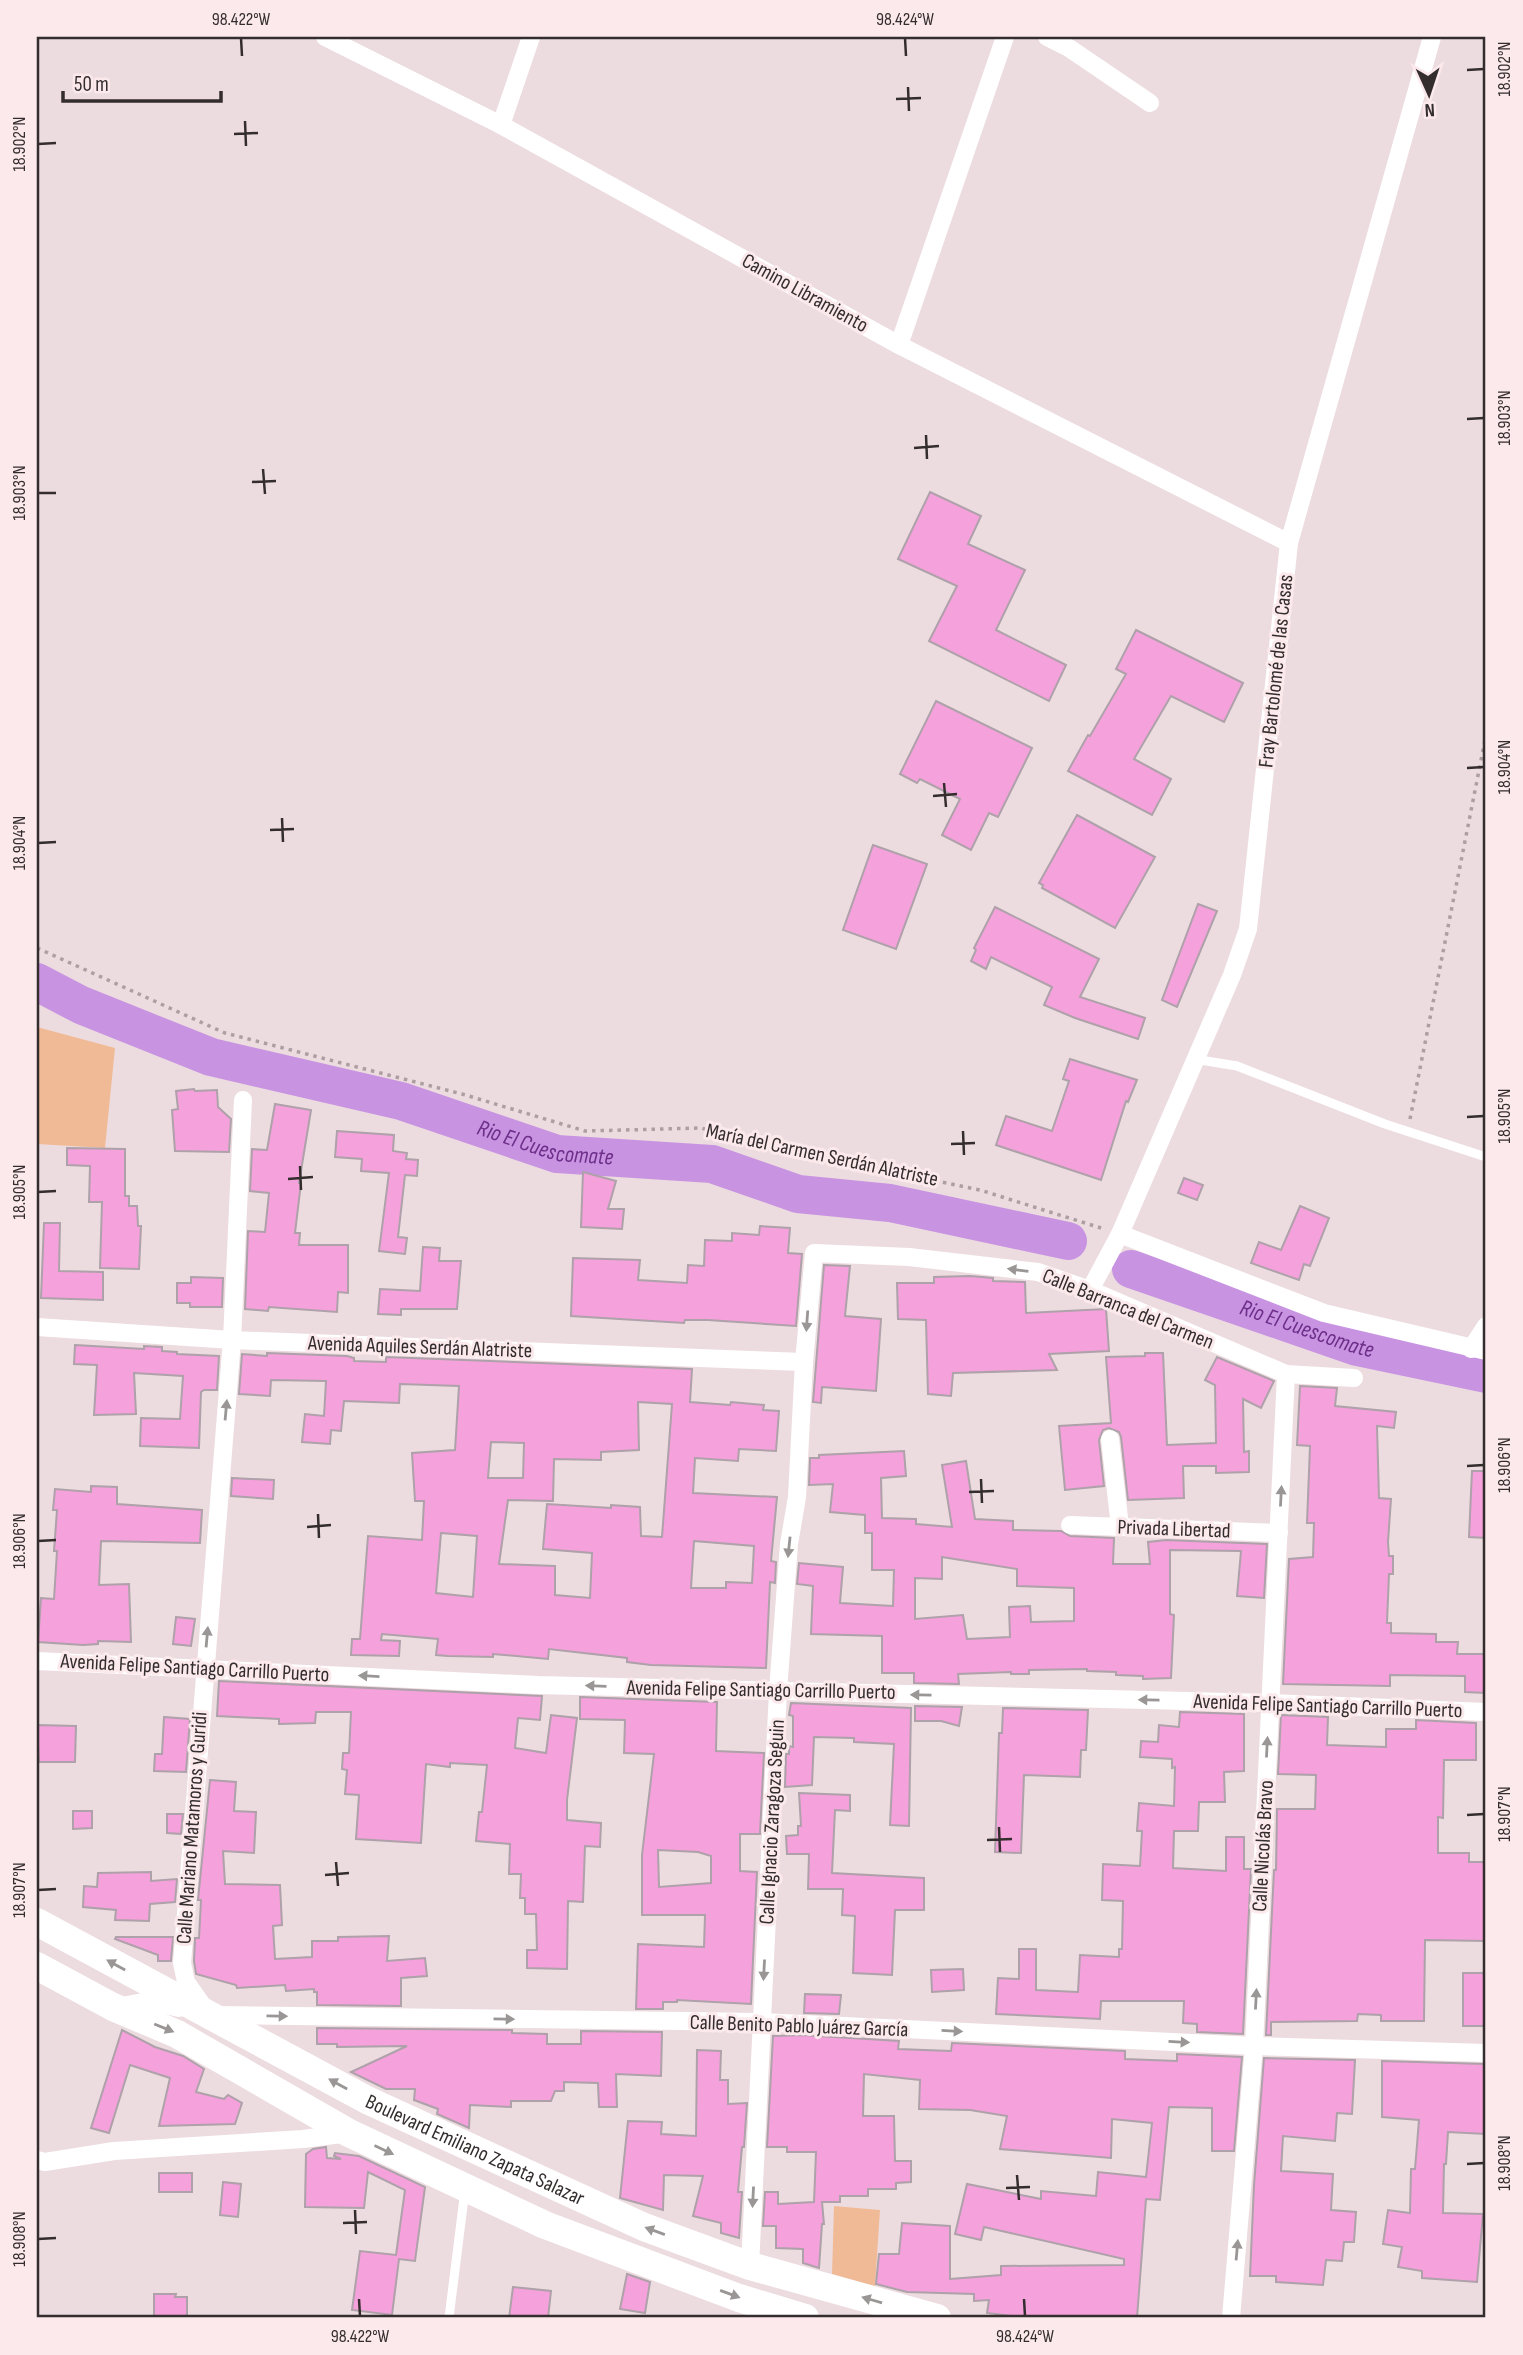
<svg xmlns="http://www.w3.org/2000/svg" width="1523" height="2355" viewBox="0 0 1523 2355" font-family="'Sofia Sans Condensed',sans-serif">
<rect width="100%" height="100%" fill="#eddcdf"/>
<g fill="#f1ba96">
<path d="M37,1027L115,1048L105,1148L37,1144Z"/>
<path d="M834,2206L880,2210L875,2286L832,2274Z"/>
</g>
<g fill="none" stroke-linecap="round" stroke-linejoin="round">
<g stroke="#c894e2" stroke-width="38">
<path id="s1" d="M37,982L81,1005L211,1057L401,1101L557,1154L712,1164L798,1194L890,1203L1068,1241"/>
<path id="s2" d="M1131,1269L1357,1347L1486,1374"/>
</g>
</g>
<g fill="#f5a1db" stroke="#aea1aa" stroke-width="2" fill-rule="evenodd">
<path d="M930,492L981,516L968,544L1025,570L996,630L1066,665L1049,701L929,641L957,586L898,559Z"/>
<path d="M1136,630L1243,683L1224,722L1171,696L1134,759L1171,779L1152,815L1068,771L1088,735L1090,736L1126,674L1116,669Z"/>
<path d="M936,701L1032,748L998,817L989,813L971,850L942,835L960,799L920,779L917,783L900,774Z"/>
<path d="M1077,815L1155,857L1115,928L1042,888L1043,885L1039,883Z"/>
<path d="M873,845L927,864L896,949L843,930Z"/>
<path d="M1198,904L1217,911L1177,1007L1162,1000Z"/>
<path d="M995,907L1099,959L1080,997L1145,1018L1138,1039L1075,1018L1044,1005L1052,987L991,957L986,969L971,961L976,950L974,948Z"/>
<path d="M1070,1059L1137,1080L1128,1102L1126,1101L1101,1180L996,1145L1006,1116L1052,1131L1069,1081L1063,1079Z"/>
<path d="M194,1089L195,1091L217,1090L218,1107L231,1119L229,1152L175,1151L172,1110L178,1109L176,1091Z"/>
<path d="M275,1104L311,1110L299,1183H301L295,1233H300L299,1245H348V1293L338,1292L337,1312L269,1307L268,1311L245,1309L248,1231L265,1232L269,1193L250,1191L252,1149L267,1150Z"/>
<path d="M337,1131L394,1135L393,1151L407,1153L406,1159L418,1160L417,1176L405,1175L398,1237L407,1238L405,1254L379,1251L389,1173L361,1171L362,1159L335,1157Z"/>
<path d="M67,1148L125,1149V1196H129V1206H137L138,1226H141L139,1269L100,1268L102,1202H89L90,1166L67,1165Z"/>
<path d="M583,1172L616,1181L608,1209H624L622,1229L581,1227Z"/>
<path d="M1184,1178L1203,1185L1197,1200L1178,1193Z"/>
<path d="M1300,1206L1329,1218L1310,1266L1304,1264L1299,1280L1251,1263L1259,1242L1281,1250Z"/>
<path d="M44,1223H60L59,1271L103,1272V1300L41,1298Z"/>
<path d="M760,1226L790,1228L788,1253L802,1254L796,1326L708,1320H685L684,1323L571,1316L573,1258L640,1260L638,1280L687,1283L688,1265L704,1266L705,1240L732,1241V1233L759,1235Z"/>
<path d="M423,1247L440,1248L439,1261H461L457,1309H401V1315L378,1314L380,1289L420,1291Z"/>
<path d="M824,1265L850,1266L845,1316L881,1319L876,1391L822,1387L821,1403L813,1402Z"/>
<path d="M970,1276L993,1278V1281L1025,1282L1026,1313L1106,1309L1109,1351L1049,1354L1057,1370L953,1373L951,1396L928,1394L926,1320L898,1319L897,1283H934V1277Z"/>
<path d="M191,1277L223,1278L222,1307H190V1303H177V1283H191Z"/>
<path d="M75,1345L144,1349V1346L162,1347V1351L177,1352V1354L219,1356L217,1390H204L201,1392L199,1448L140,1446L141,1418L180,1419L183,1376L134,1373L136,1414L94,1415L97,1365L74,1364Z"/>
<path d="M267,1353L347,1356L354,1358V1361L386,1362V1357L692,1369L690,1402L730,1405L731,1402L764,1405L763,1410L779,1411L776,1451L739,1449L738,1461L695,1458L693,1493L777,1497L771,1561L776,1562L775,1583L770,1582L766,1668L651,1665L627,1662V1658L549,1649L548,1659L493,1654V1657L448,1656L436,1655L438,1639L382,1634L381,1640L400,1641L399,1656L351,1655L352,1639H360L368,1536L422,1540L424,1501H415L412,1453L455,1450L459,1386L400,1384L399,1403L344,1401L341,1431L331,1430L330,1444L302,1442L305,1414L324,1416L326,1381L271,1380L270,1396L239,1394L242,1354L267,1356ZM638,1402L672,1404L662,1537L641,1536L640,1507L611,1505V1508L547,1504L543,1549L592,1553L590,1598L555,1595V1566L499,1564L508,1500L553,1501L554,1459L601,1460V1452L639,1450ZM491,1442L524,1443L523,1478H488ZM441,1533L477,1536L473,1597L436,1593ZM694,1541L754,1546L752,1583L726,1582V1588H691Z"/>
<path d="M1145,1353H1163L1167,1445L1216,1443L1215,1385L1205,1380L1217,1357L1274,1381L1261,1408L1243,1399L1244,1452L1249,1451V1472L1216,1473V1466H1183L1184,1498L1128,1500L1121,1437L1119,1432L1109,1428L1103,1430L1099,1440L1104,1486L1065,1490L1059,1426L1111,1423L1106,1357L1145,1356Z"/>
<path d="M1300,1386L1337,1388L1335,1406L1396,1412L1394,1428L1377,1426L1379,1498L1391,1499L1388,1542L1389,1556H1393V1574H1389L1387,1623H1391V1633L1436,1634V1642H1458L1457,1654H1486V1693L1465,1692V1676L1390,1675V1686L1283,1684L1289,1559L1313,1557L1314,1523H1307L1310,1446L1297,1445Z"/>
<path d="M904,1451L906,1476L881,1478L882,1518L916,1519V1524L952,1527L942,1465L966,1461L975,1519L1013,1521V1530L1061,1531L1070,1536L1114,1538L1113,1564H1150L1148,1542L1166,1540L1267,1544L1264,1598L1237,1596L1241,1551L1170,1550V1614L1174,1615L1171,1678L1143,1679V1676L1116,1675V1672L1087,1671V1669L1029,1670V1674H1011V1672L958,1674L959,1684L914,1683V1673H882V1636L811,1634L813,1586L797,1584L799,1563L843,1567L840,1603L893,1606L894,1570H872V1533H865V1515L830,1512L833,1484L809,1485L810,1458H819V1455ZM942,1557L1017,1569V1586L1074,1588V1621L1031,1622L1030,1606L1009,1607L1010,1637L967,1639L963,1615L915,1619V1578L942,1579Z"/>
<path d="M1472,1471H1486V1538L1469,1537Z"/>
<path d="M232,1478L274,1480L273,1499L231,1496Z"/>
<path d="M91,1486L117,1487V1504L202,1510L200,1543L101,1541L99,1585L129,1584L131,1642L98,1641V1644L83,1645L38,1642L41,1598L54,1599L57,1551H54L57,1510H53L55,1489L91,1492Z"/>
<path d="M176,1617L195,1619L191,1646L173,1644Z"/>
<path d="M219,1681L542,1696L540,1720L518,1718L515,1748L546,1753L551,1715L577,1718L567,1800V1820L601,1823L600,1847L585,1846L583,1902L568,1901L567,1969L527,1968V1950H537L536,1914H525V1898H520L521,1874H509L510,1844L476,1841L479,1812H482L487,1765L450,1763V1767L426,1764L421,1843L356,1839L359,1795L345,1794L347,1770L342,1769L343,1753H349L351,1712H316L315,1723L279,1724V1719L217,1716Z"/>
<path d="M580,1697L717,1702L716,1751L764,1753L760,1834H740V1871L757,1872L751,2004L677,2000V2002H663V2009H636L638,1944L704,1947L705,1915H642V1855L654,1754L624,1753L625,1720L580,1719ZM658,1850L698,1852L711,1856V1883L659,1887Z"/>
<path d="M791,1703L911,1708L909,1826L890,1825L894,1744L854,1742V1738L814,1737L812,1785L785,1787L786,1754H789V1746L793,1747V1716L789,1715Z"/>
<path d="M915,1706L962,1707L959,1726L941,1721H915Z"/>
<path d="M1003,1708L1088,1710L1086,1750H1081L1080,1777L1024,1775L1021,1853L995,1852L999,1733H1002Z"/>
<path d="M1180,1712L1244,1714V1771L1224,1772L1225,1802H1199L1198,1831H1174L1173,1868L1226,1871V1837H1244V1869H1251L1243,2034L1197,2032V2024L1183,2023L1184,2001H1101L1100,2019L996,2014L998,1978L1019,1979V1949H1036V1990L1078,1992L1080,1955L1119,1957V1949H1122L1123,1901L1102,1900L1103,1864L1140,1866L1142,1831H1137L1139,1803L1174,1806L1175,1767L1172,1768V1759L1140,1757L1141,1741L1158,1742L1159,1725L1179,1727Z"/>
<path d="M1281,1715L1328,1717L1327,1745L1386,1747V1729H1416V1720L1476,1723V1760H1444L1443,1818L1438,1817V1853H1469V1862H1486V1941L1425,1940L1424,2021H1381V2015L1358,2014L1357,2021L1271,2022V2035H1266L1274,1870H1276L1277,1809H1315L1316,1775L1278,1774Z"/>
<path d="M164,1717L190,1719L186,1772L154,1771L155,1754H162Z"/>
<path d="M37,1725L76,1726L75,1762H39Z"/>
<path d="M210,1780L236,1782L234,1811L256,1812L254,1853L223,1851L225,1884L280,1885L282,1925L273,1926L275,1959L312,1957V1941H338V1937L389,1936L387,1961L425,1958L427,1976L401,1978V2006L317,2005V1992H314V1989L286,1991L285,1985L237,1988L236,1985L196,1974L194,1961L195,1938H199L201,1900H198Z"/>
<path d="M799,1793L850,1795V1811L835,1810L832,1873L924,1878V1910H895L892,1975L853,1973L855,1916L842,1915L843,1889H808L809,1854H787L786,1836L798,1835V1826H801Z"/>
<path d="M73,1811H92V1828L73,1829Z"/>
<path d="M167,1814H183L181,1834L167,1833Z"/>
<path d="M151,1872V1881L177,1879L175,1902L150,1904L149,1921L115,1920L116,1910L83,1907L84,1886L97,1887L98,1873Z"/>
<path d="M116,1937H173L171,1961H158V1955L115,1939Z"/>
<path d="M963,1969L964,1990L932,1992L931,1970Z"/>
<rect x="1463" y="1973" width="22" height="53"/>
<path d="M805,1994L841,1995L839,2014L804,2013Z"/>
<path d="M317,2028L512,2030V2033L547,2034V2044H581V2031L662,2032L661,2076L616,2074L617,2107H599L598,2083L564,2082V2091H555L551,2101H511V2107L470,2105L469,2128L437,2114L438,2109L414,2100L415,2089H386L351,2072L407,2046L337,2047V2044H317Z"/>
<path d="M122,2030L155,2047L183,2056L204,2069L196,2092L224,2099L228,2095L242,2103L235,2124L159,2126L170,2078L130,2065L109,2133L91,2128Z"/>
<path d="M803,2035L899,2041L898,2049L951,2051L952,2043L1125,2051V2059L1177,2061V2054L1242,2057L1234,2151H1212V2108L1169,2107L1160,2200L1146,2199L1137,2318H1029L987,2313L989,2300L974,2301V2294L907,2292L876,2284L879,2254H899L902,2223L950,2226V2279L1001,2275V2266L1124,2265V2259L984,2227L981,2240L955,2234L967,2184L1041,2199V2191L1096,2196L1098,2172L1146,2177L1152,2123L1112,2119L1111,2158L1000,2149L1007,2116L970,2110L919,2109L920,2080L864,2074L863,2116H894L895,2161H911V2182L896,2183V2189H868V2196H840V2202H822L824,2224H822L819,2268L803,2263V2249L776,2248V2226H763L765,2192H778V2204L814,2202L816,2152H787V2147H767L773,2036Z"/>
<path d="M697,2050L721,2051L720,2080H728V2104L747,2103L744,2147H742L738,2192H742L739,2238L721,2233V2223L693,2216L703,2176L664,2175L663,2210L620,2198L628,2121L662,2122L661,2134L696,2136Z"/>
<path d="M1264,2058L1355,2060L1352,2114L1337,2113L1335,2141L1283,2136L1281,2171L1333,2174L1331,2210L1356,2212L1354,2242H1344L1342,2261L1326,2260L1323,2285L1276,2282V2276H1250L1254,2185Z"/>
<path d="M1382,2061L1486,2064V2134L1448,2132L1446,2164H1444L1443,2213L1483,2214L1477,2282L1422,2278V2271L1398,2267L1402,2247L1383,2244L1388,2210L1410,2213L1411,2169H1415L1419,2120L1382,2117Z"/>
<path d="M326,2147L327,2158L341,2159L334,2156L335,2153L359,2156L425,2187L415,2261L399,2259L392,2315L352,2310L360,2251L396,2255L405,2190L368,2172L364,2208L305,2207L306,2154L313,2149Z"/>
<rect x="159" y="2173" width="33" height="19"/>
<path d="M223,2182L241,2184L238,2217L220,2215Z"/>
<path d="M627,2274L650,2282L645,2313L620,2309Z"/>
<path d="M513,2287L551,2291L548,2318H509Z"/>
<path d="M154,2294H176L175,2297H187V2316L154,2317Z"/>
</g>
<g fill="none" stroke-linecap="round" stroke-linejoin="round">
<g stroke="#ac9ea1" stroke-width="3.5" stroke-dasharray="3.5 5" stroke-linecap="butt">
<path d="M37,948L225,1033L462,1094L585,1131L701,1128L779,1148L980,1190L1101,1228"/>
<path d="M1410,1119L1486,735"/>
</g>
<g stroke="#fff" stroke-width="9">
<path d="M1194,1059L1237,1066L1385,1124L1486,1157"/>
<path d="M449,2318L465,2190"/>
</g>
<g stroke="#fff" stroke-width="18">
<path d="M325,37L501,125L899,345L1289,543"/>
<path d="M1047,37L1069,48L1150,103"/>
<path d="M501,125L531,37"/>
<path d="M899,345L1005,37"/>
<path d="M1120,1234L1324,1313L1486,1351"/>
<path d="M1090,1290L1120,1234L1232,975L1248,929L1289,543L1432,37"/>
<path d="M37,1327L232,1340L804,1362"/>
<path d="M1471,1349L1486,1326"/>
<path d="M1110,1439L1120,1527"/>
<path d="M1070,1525L1279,1533"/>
<path d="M37,1661L537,1685L1269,1703L1486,1712"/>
<path d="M117,2007L148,2001L179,2008"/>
<path d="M205,2009L186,1982L182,1963L232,1340L243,1100"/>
<path d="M216,2015L761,2022L1254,2046L1486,2053"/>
<path d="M37,2160L45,2162L114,2151L303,2139L349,2133"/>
<path d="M750,2266L778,1691L789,1544L797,1497L804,1362L814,1253L909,1257L1038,1272L1090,1290L1286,1374L1354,1378"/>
<path d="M1231,2318L1254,2046L1286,1374"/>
</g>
<g stroke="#fff" stroke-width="28">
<path id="s3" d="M37,1922L367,2100L644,2227L750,2266L937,2318"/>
<path d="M37,1966L113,2007L177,2034L349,2133L545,2225L739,2298L805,2318"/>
</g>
</g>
<defs><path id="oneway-solid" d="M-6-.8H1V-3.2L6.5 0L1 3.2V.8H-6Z" transform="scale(1.75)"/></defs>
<g fill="#9a9696">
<use href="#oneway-solid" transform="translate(1018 1270) rotate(-173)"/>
<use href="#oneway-solid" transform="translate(807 1321) rotate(94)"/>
<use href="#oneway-solid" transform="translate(226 1410) rotate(-85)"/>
<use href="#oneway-solid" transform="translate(1281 1496) rotate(-87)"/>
<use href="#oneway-solid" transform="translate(789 1547) rotate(96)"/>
<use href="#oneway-solid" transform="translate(207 1637) rotate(-85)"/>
<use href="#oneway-solid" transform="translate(369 1676) rotate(-177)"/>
<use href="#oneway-solid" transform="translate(596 1686) rotate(-178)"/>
<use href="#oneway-solid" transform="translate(921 1695) rotate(-179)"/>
<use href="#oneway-solid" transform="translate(1149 1700) rotate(-179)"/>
<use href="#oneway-solid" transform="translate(1267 1747) rotate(-87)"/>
<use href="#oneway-solid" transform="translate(116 1965) rotate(-151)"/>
<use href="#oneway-solid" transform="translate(764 1970) rotate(93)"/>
<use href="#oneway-solid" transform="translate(1256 1999) rotate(-87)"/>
<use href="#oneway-solid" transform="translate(277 2016) rotate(1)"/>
<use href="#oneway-solid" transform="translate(504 2019) rotate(1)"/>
<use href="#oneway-solid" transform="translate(164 2028) rotate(22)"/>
<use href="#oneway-solid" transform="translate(952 2031) rotate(3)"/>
<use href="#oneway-solid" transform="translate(1179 2042) rotate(3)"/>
<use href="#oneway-solid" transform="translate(338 2084) rotate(-151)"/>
<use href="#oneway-solid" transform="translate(384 2150) rotate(25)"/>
<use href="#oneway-solid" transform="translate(753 2197) rotate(93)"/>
<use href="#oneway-solid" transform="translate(655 2231) rotate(-160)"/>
<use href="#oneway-solid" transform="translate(1237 2250) rotate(-85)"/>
<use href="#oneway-solid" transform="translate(730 2294) rotate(20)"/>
<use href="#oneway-solid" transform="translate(872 2300) rotate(-164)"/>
</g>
<path fill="none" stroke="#342d2e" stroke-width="2.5" d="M241,38L242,56M905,38L906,56M1467,70L1484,69M908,87L909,111M896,99L921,98M245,121L246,146M234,134L258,133M38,144L56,143M1467,419L1484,418M926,435L927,459M914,448L939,446M263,469L265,494M252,482L276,481M38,493H56M1467,768L1484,767M944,783L946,807M933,796L957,794M282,818L283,842M270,830L294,829M38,843L56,842M1467,1117L1484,1116M963,1131L964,1155M951,1144L975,1143M300,1166L301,1190M288,1179L313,1177M38,1192L56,1191M1467,1466L1484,1465M981,1479L982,1503M969,1492L994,1491M318,1514L319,1538M307,1527L331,1525M38,1541L56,1540M1467,1815L1484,1814M999,1827L1000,1852M987,1840L1012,1839M336,1862L338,1886M325,1875L349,1873M38,1890L56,1889M1467,2164L1484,2163M1017,2175L1019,2200M1006,2188L1030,2187M355,2210L356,2234M343,2223L367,2222M38,2239L56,2238M359,2299L360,2316M1024,2299L1025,2316"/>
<g text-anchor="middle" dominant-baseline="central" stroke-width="6" stroke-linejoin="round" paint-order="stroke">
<g font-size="21" fill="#342d2e" stroke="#fbe9ec">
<text transform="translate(805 293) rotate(29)">Camino Libramiento</text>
<text transform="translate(1276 671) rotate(-84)">Fray Bartolomé de las Casas</text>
<text transform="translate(822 1155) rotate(12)">María del Carmen Serdán Alatriste</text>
<text transform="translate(1128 1309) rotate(22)">Calle Barranca del Carmen</text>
<text transform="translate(420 1347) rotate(2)">Avenida Aquiles Serdán Alatriste</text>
<text transform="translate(1174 1529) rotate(2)">Privada Libertad</text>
<text transform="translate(195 1668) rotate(3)">Avenida Felipe Santiago Carrillo Puerto</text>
<text transform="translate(761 1690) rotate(1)">Avenida Felipe Santiago Carrillo Puerto</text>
<text transform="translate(1328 1706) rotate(2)">Avenida Felipe Santiago Carrillo Puerto</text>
<text transform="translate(772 1822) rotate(-87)">Calle Ignacio Zaragoza Seguin</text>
<text transform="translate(192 1828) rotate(-86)">Calle Mariano Matamoros y Guridi</text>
<text transform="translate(1263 1846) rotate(-87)">Calle Nicolás Bravo</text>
<text transform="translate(799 2026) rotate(2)">Calle Benito Pablo Juárez García</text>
<text stroke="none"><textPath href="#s3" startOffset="494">Boulevard Emiliano Zapata Salazar</textPath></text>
</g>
<g font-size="23" font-style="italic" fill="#6e2f8a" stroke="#fbe9ec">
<text stroke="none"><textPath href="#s1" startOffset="536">Rio El Cuescomate</textPath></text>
<text stroke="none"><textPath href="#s2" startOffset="186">Rio El Cuescomate</textPath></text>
</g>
</g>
<rect width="1523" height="2355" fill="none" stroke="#fbe9ec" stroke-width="77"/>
<g transform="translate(1429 94) rotate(177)" stroke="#fbe9ec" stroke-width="5" paint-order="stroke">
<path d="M0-5L12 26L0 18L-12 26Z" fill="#342d2e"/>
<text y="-10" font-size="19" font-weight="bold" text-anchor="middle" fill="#342d2e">N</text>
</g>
<path d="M63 91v10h158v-10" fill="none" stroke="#342d2e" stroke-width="3.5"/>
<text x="74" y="91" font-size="21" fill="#342d2e" stroke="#fbe9ec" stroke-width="5" paint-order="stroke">50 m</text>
<rect x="38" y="38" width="1446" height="2278" fill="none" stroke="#342d2e" stroke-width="2.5"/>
<g font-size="18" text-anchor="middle" fill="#342d2e">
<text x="241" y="25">98.422°W</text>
<text x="905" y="25">98.424°W</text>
<text transform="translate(1504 69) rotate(-90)" y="6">18.902°N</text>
<text transform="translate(19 144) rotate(-90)" y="6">18.902°N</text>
<text transform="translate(1504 418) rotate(-90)" y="6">18.903°N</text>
<text transform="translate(19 493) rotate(-90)" y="6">18.903°N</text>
<text transform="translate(1504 767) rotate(-90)" y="6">18.904°N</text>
<text transform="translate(19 843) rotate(-90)" y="6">18.904°N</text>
<text transform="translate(1504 1116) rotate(-90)" y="6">18.905°N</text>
<text transform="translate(19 1192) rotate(-90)" y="6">18.905°N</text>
<text transform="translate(1504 1465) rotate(-90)" y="6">18.906°N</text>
<text transform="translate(19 1541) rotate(-90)" y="6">18.906°N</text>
<text transform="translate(1504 1814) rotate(-90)" y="6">18.907°N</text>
<text transform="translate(19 1890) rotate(-90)" y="6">18.907°N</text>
<text transform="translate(1504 2163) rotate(-90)" y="6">18.908°N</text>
<text transform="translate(19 2239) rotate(-90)" y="6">18.908°N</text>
<text x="360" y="2342">98.422°W</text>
<text x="1025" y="2342">98.424°W</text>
</g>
</svg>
